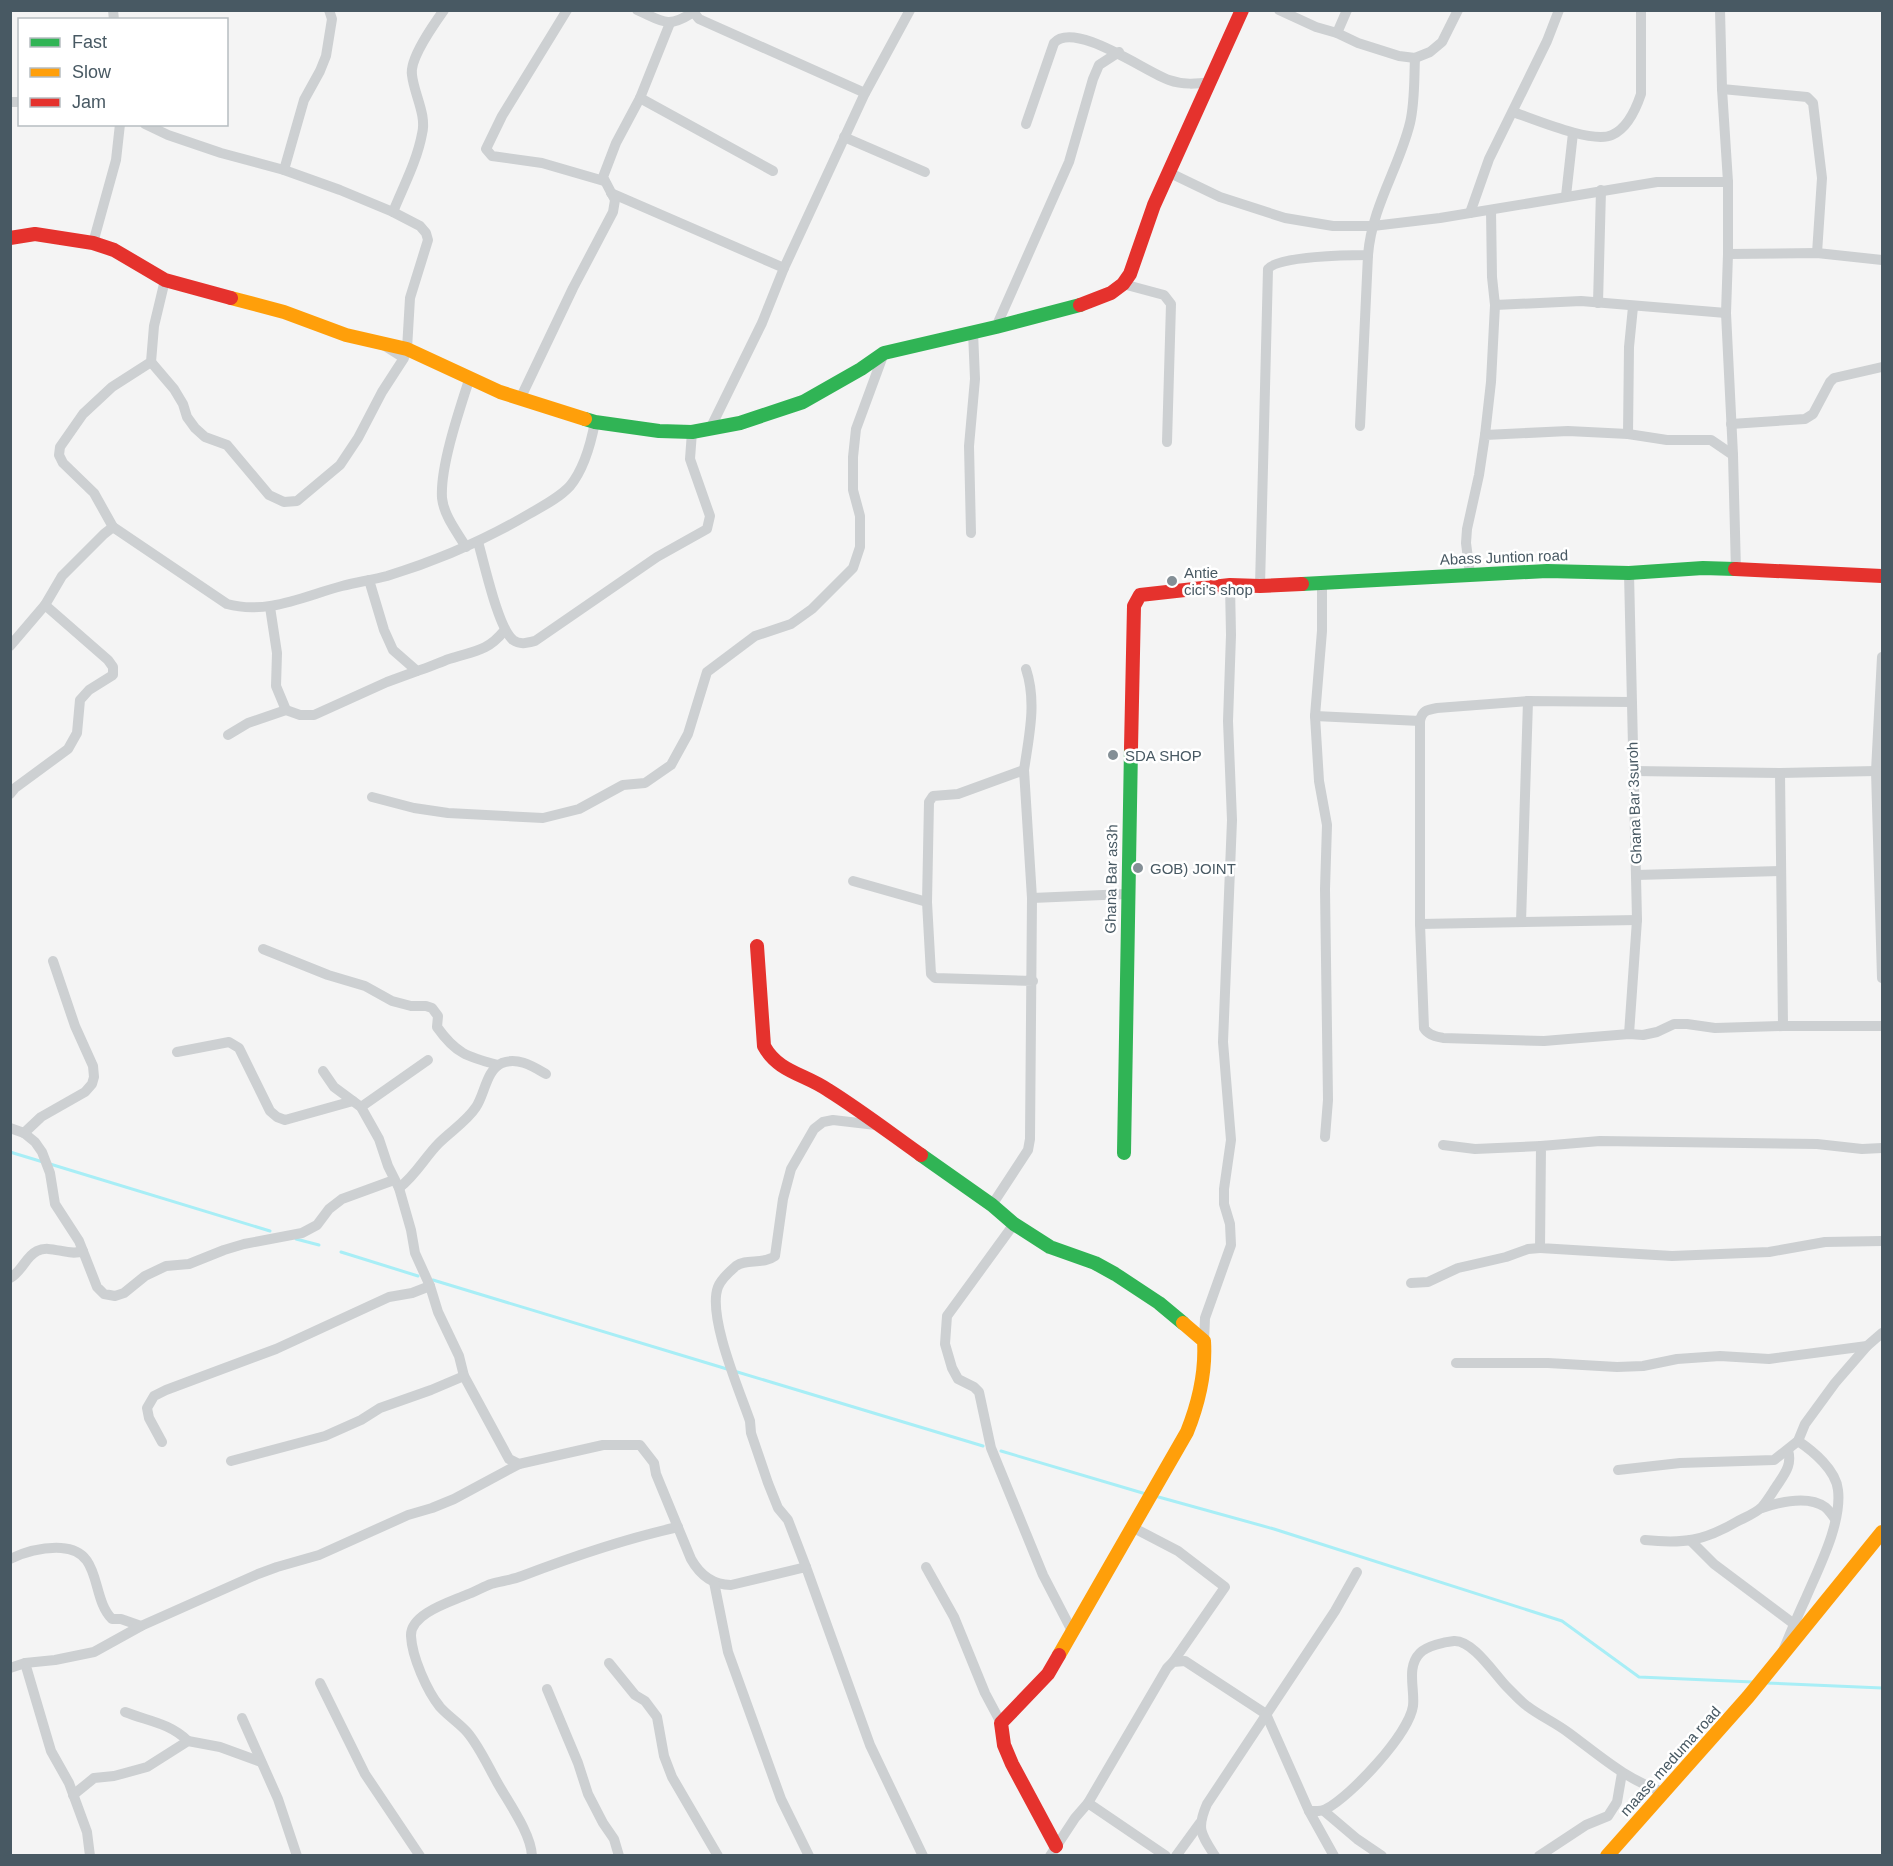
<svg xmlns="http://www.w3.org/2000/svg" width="1893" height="1866" viewBox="0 0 1893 1866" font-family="Arial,sans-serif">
<rect width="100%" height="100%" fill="#f4f4f4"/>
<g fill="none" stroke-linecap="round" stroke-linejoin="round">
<g stroke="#a8eef6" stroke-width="3">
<path d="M10,1152L43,1162"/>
<path d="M50,1164L270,1231"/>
<path d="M296,1239L319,1245"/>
<path d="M341,1252L418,1276"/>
<path d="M433,1280L727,1369"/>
<path d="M734,1371L983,1446"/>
<path d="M1001,1451L1146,1494"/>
<path d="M1155,1496L1274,1529L1562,1621L1639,1677L1753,1682"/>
<path d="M1766,1683L1882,1688"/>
</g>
<g stroke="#cdd0d2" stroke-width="10">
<path d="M113,10L114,20"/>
<path d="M567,10L502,116L486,149L492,156L542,163L604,181"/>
<path d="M637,10C662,21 667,29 692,13"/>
<path d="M692,10L699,19L865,93"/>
<path d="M1279,10L1316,27L1337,33L1358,43L1399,56L1415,58L1430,52L1442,42L1458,10"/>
<path d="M1720,10L1722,89L1728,182V254L1726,313L1733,455L1736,571"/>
<path d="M1337,33L1347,10"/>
<path d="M1722,89L1807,97L1813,103L1822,178L1817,253"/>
<path d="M640,98L773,171"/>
<path d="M10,102H20"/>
<path d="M1513,112C1534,119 1592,144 1612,135C1628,128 1636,109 1641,94V10"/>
<path d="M145,124L168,135L221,153L284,170L340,190L393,212L420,226L426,233L428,240L410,298L407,349"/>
<path d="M1026,124L1054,43C1074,20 1146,72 1169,80C1183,85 1196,84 1211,82"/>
<path d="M844,137L925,172"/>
<path d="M284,170L304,100L320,71L326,56L332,19L329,10"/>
<path d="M1168,172L1220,197L1285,218L1333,226H1373L1440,218L1657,182H1728"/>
<path d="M611,193L784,268"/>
<path d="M1566,196L1573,133"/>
<path d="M1491,210L1492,277L1495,305L1581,301L1726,313"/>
<path d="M393,212C403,187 417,161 422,134C427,115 414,94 412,75C409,59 434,24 444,10"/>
<path d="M1470,213L1489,159L1547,41L1559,10"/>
<path d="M93,243L116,160L120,124"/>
<path d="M1728,254L1817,253L1882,260"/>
<path d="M1123,284L1164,295L1171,304L1167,442"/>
<path d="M1598,303L1601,190"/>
<path d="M996,327L1069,162L1093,79L1099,65L1119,52"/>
<path d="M151,362L174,389L183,404L187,417L195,428L205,437L227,445L269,495L284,502L297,501L340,465L358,438L382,392L404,358L385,346"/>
<path d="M521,397L573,288L613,212L615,200L603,177L616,143L640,98L670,23"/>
<path d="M1731,424L1805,419L1813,414L1830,382L1834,378L1882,367"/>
<path d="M1360,426L1368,255"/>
<path d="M710,429L762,323L784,268L865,93L910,10"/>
<path d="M1628,434L1629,347L1633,307"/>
<path d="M1485,435L1491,382L1495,305"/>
<path d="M113,527L94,493L63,463L59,455L60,447L83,414L112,387L151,362L154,326L165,280"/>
<path d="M971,533L969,446L975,379L973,332"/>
<path d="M478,542C484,562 498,628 513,640C520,645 527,643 535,641L657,557L707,529L710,516L690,459L692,432"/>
<path d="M466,547C457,532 444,516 442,498C440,466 460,408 470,377"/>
<path d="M1629,573L1637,920L1629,1034"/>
<path d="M1470,574L1466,543L1467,529L1479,475L1485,435L1568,431L1628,434L1667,440H1711L1733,455"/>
<path d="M369,580L384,630L393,650L417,671C428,668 438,663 449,659C473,651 487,652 504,631"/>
<path d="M1322,583V631L1315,716L1319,781L1327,825L1325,889L1328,1100L1325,1137"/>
<path d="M1260,586L1268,269C1278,256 1349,255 1368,255C1372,206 1399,168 1410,123C1415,102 1414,79 1415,58"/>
<path d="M270,607L277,653L276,686L286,710"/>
<path d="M10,646L45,605"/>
<path d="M1882,657L1876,771L1882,978"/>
<path d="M1631,702L1528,701L1437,708C1426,710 1422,711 1420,721V924L1424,1028C1428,1035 1435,1036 1443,1038L1544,1041L1629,1034L1643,1035L1657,1032L1674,1024H1687L1715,1028L1783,1026H1882"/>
<path d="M1315,716L1420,721"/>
<path d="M228,735L248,723L286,710L300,715H314L387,682L417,671"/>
<path d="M1024,770C1029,736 1037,702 1026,669"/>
<path d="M1633,771L1780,773L1876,771"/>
<path d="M1780,773L1783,1026"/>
<path d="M10,794L15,788L68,749L77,733L80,700L89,690L113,675V667L108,660L45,605L62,576L104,534L113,527L227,604C267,615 304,596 342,586C357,582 372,580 387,576C436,561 485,540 529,514C543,506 559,498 570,486C584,469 591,443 595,422"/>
<path d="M372,797L414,808L448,813L543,818L579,809L623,785L645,783L671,765L688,734L707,672L755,636L791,624L812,609L853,568L860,547V516L853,490V457L856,429L884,353"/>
<path d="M1636,875L1781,871"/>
<path d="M853,881L927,902"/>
<path d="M1032,898L1127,894"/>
<path d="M1521,922L1528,701"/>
<path d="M1420,924L1637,920"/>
<path d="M263,949L328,975L365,986L392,1001L411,1006H426L432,1008L438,1016L437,1027C456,1054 468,1057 498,1065"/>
<path d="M177,1052L229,1042L239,1048L270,1111L277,1117L285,1120L353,1101"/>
<path d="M323,1071L334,1087L361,1107L379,1139L388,1166L399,1188L411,1230L415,1253L430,1286L438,1312L459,1356L464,1376L509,1459L519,1464L603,1445H640L654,1463L656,1474L691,1559C700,1575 712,1585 731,1585L806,1567L870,1745L923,1856"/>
<path d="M361,1107L428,1060"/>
<path d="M10,1128L24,1133L35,1142L42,1152L50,1173L55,1204L79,1241L97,1287L104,1294L115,1296L124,1293L145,1276L166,1266L189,1264L224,1250L244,1244L302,1233L317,1225L329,1209L342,1199L394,1180"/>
<path d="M24,1133L41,1117L85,1092L92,1084L94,1077L93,1066L75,1026L53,961"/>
<path d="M1443,1145L1475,1149L1541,1146"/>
<path d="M1882,1148L1862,1149L1817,1144L1600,1141L1541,1146L1540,1248L1672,1256L1769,1252L1825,1242L1882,1241"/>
<path d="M399,1188C416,1175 425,1157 439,1143C451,1131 467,1121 476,1107C485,1094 486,1070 502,1063C518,1057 532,1066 546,1074"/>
<path d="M992,1205L1028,1150L1030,1139L1032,898L1024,770L958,794L933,796L929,802L927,902L931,974L935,978L1033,981"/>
<path d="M1014,1224L947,1316L945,1344L952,1368L958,1379L974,1387L979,1392L991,1448L1043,1575L1072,1631"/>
<path d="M10,1278C22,1272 25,1257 37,1251C51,1244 68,1257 83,1251"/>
<path d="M1411,1283L1428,1282L1458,1268L1506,1257L1528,1249L1540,1248"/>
<path d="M1204,1341L1205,1318L1231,1245L1230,1224L1224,1204V1189L1231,1140L1223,1042L1232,820L1228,721L1231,635L1230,585"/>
<path d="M1456,1363H1548L1617,1367L1643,1366L1677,1359L1720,1356L1769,1359L1867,1346"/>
<path d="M162,1442L149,1418L147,1408L154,1396L166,1390L276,1349L389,1297L412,1293L430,1286"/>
<path d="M231,1461L325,1436L361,1420L380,1408L431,1390L464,1376"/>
<path d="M1618,1470L1680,1463L1774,1460L1798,1441L1805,1424L1835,1383L1867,1346L1882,1333"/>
<path d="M1762,1508C1780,1502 1808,1495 1825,1507C1829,1510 1832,1515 1835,1519"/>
<path d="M1132,1527L1178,1551L1225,1587L1173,1662"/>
<path d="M1645,1540C1684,1544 1704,1541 1738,1521C1746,1517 1756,1513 1762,1507C1768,1500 1773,1491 1778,1484C1786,1472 1792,1464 1788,1450"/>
<path d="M1690,1540L1714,1564L1794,1624"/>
<path d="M10,1559C27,1551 42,1547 61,1548C103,1550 90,1597 112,1619H121L141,1626"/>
<path d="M806,1567L788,1520L778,1508L768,1483L751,1433L750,1421C740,1392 707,1316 718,1287C721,1279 729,1272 736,1266C746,1258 763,1265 775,1256L783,1199L791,1169L814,1129L823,1122L833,1120L876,1125"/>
<path d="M926,1567L954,1617L985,1693L1001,1723"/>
<path d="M714,1582L728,1652L781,1799L809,1856"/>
<path d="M1783,1651C1790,1634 1797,1617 1805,1600C1818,1569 1842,1524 1838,1490C1836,1470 1813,1451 1798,1441"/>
<path d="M25,1663L51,1751L69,1783L87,1832L90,1856"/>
<path d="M609,1663L635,1695L645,1701L657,1717L664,1756L672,1777L718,1856"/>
<path d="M10,1668L25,1663L55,1660L94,1652L141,1626L258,1574L277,1567L319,1555L408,1515L432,1508L454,1499L519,1464"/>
<path d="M320,1683L365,1774L420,1856"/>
<path d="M547,1689L578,1763L588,1794L603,1823L614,1839L619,1856"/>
<path d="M125,1712C148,1721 170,1723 188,1741"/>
<path d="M242,1718L278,1799L297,1856"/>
<path d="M73,1795L94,1778L114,1776L147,1767L188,1741L220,1747L261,1762"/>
<path d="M1088,1803L1166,1856"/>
<path d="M1309,1811C1315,1811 1321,1812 1326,1809C1351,1796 1409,1734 1413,1706C1415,1689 1406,1667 1420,1653C1427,1646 1444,1642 1454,1641C1473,1640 1495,1675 1507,1687C1514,1694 1520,1701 1527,1706C1540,1716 1556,1723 1569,1733C1604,1759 1624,1778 1665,1793"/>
<path d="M1324,1811L1357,1839L1382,1856"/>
<path d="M532,1856C531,1833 508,1802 497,1782C488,1766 479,1746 467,1732C459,1723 448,1716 440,1707C427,1691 412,1657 411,1636C410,1614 450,1602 466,1595C475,1592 483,1587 491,1584C501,1581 512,1580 522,1576C574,1556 624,1539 678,1527"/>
<path d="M1050,1856L1075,1818L1088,1803L1167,1668L1173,1662L1185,1661L1266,1714L1309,1811L1334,1856"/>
<path d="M1176,1856L1200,1823"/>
<path d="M1215,1856C1201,1834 1196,1829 1207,1804L1335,1611L1357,1572"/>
<path d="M1539,1856L1586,1825L1608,1816L1617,1802L1622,1773"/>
</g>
<g stroke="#30b455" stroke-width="14">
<path d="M585,419L595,422L659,431L692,432L740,423L803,402L861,369L884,353L996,327L1080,305"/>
<path d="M1302,584L1547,571L1629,573L1703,568L1735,569"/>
<path d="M1124,1153L1131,748"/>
<path d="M921,1155L992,1205L1014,1224L1050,1247L1095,1263L1115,1274L1159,1303L1183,1323"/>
</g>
<g stroke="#ff9f0a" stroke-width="14">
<path d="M231,298L284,312L346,335L407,349L500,392L585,419"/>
<path d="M1059,1655L1187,1432C1199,1402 1206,1373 1204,1341L1183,1323"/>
<path d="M1607,1856L1748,1697L1882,1532"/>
</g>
<g stroke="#e5322d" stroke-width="14">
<path d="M10,238L35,234L93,243L114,250L165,280L231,298"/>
<path d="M1080,305L1111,293L1123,284L1130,274L1154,205L1242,10"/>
<path d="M1735,569L1882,576"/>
<path d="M1131,748L1134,606L1140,595L1230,585L1260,586L1302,584"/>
<path d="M757,946L764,1046C778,1072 805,1074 828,1090C860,1110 890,1133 921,1155"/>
<path d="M1056,1846L1012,1764L1004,1745L1001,1723L1048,1674L1059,1655"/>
</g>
</g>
<g fill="#848f96" stroke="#fff" stroke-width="2">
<circle cx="1172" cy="581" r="6"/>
<circle cx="1113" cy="755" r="6"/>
<circle cx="1138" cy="868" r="6"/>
</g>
<g text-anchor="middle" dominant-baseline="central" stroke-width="5" stroke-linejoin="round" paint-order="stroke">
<g font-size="15" fill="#485963" stroke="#fff">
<text transform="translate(1504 557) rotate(-2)">Abass Juntion road</text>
<text transform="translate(1634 803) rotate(-92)">Ghana Bar 3suroh</text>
<text transform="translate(1111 879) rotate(-89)">Ghana Bar as3h</text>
<text transform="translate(1670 1761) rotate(-48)">maase meduma road</text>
</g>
<g font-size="15" fill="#485963" stroke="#fff" text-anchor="start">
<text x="1184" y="572">Antie<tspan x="1184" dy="17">cici's shop</tspan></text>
<text x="1125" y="755">SDA SHOP</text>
<text x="1150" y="868">GOB) JOINT</text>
</g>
</g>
<rect width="1893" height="1866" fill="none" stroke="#485963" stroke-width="24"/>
<rect x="18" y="18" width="210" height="108" fill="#ffffff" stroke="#b6bdc1" stroke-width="1.5"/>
<rect x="30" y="38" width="30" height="9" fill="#30b455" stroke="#b6bdc1" stroke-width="1.5"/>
<text x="72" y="48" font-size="18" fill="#485963">Fast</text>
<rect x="30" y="68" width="30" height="9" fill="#ff9f0a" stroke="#b6bdc1" stroke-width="1.5"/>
<text x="72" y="78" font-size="18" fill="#485963">Slow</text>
<rect x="30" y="98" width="30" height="9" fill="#e5322d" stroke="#b6bdc1" stroke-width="1.5"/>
<text x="72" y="108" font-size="18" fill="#485963">Jam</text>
</svg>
